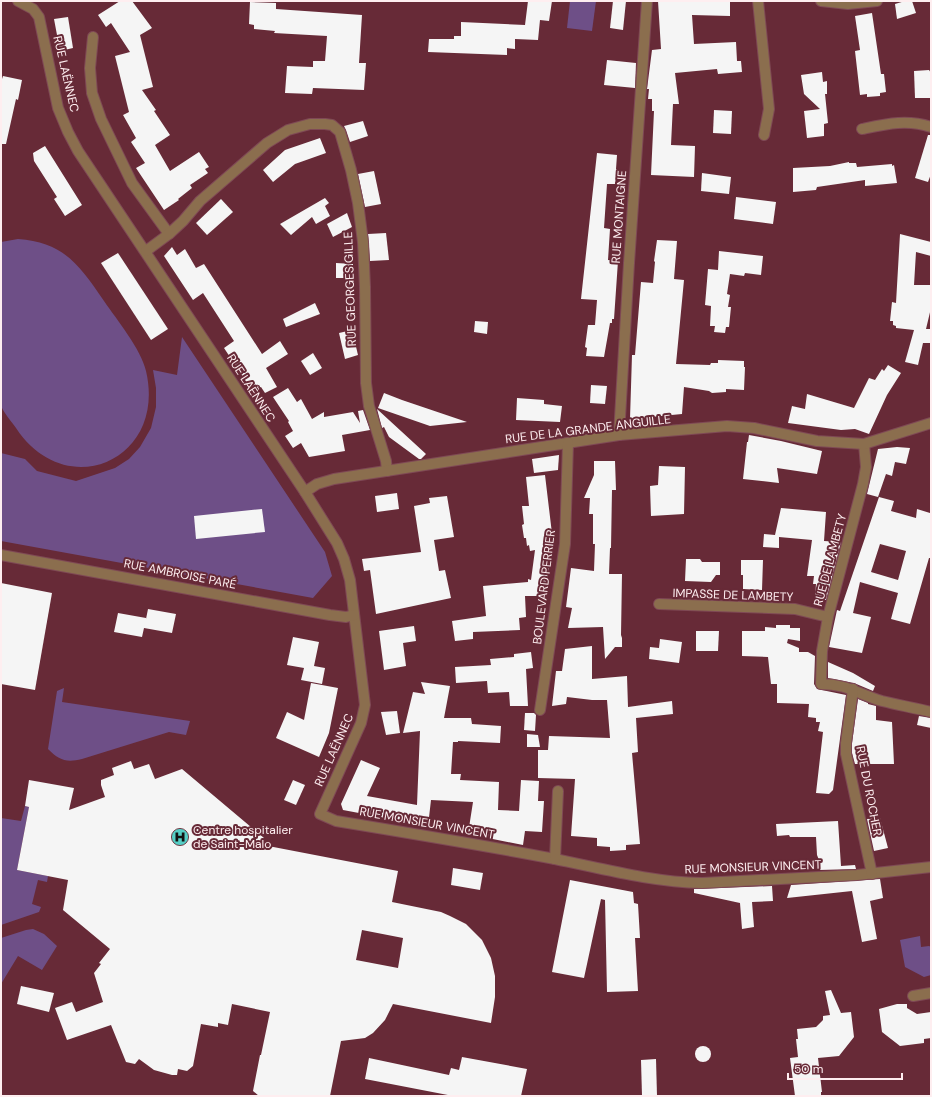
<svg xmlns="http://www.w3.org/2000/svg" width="932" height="1097" viewBox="0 0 932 1097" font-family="'DM Sans',sans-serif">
<rect width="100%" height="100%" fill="#672a37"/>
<g fill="#6e4f87">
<path d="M570,1H596L592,31L567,28Z"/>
<path d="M18,239C64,242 80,266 104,301C117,320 141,349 146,371C167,460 66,504 16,428C12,422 2,411 1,405C0,401 1,397 1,393C1,382 1,371 1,360C1,320 1,281 1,242Z"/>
<path d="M182,337L325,552L332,576L313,598L1,541V453L25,459L37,471L76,481L115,468L129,459L140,447L151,428L156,407V388L153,370L177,375Z"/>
<path d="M64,688L62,702L190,721L186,735L169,732L82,759C66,763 59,760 48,749L57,691Z"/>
<path d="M25,806L29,807L17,870L48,876L47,882L38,880L32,904L41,907L39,912L1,925V818L21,821Z"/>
<path d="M33,929L44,934L57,946L42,970L18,956L1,984V938L26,930Z"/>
<path d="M920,936L921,947L929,946L931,947V975L924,977L905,967L900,940Z"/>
</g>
<g fill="#f5f5f5" fill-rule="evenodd">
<path d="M120,1H132L152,28L140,35L153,87L142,90L156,110L154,111L170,135L155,145L170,171L199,152L209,167L205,169L208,173L190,185L192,188L178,199L179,200L164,210L136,168L145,163L131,142L136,138L123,115L129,112L115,56L130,52L111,23L106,27L98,15Z"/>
<path d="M528,1H552L549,21L540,20L538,40L515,39V49L507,48V55L428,52L429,39H454V36H461V22L525,25Z"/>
<path d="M613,1H626L623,30L610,28Z"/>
<path d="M658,1H730V16L692,15L694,44L736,42L737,61H741L742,72L718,74L717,69L675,73L679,104H673L671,145L695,146L694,177L651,175L654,111H652V99H648L649,89H647L652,50L661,49Z"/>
<path d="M905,1H912L916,13L897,19L895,4Z"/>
<path d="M250,2L276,3V9L362,15L359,63H366L364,90L313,88L312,94L285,93L287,66L313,67V61H325L327,36L274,33L275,31L254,29V25L249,24Z"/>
<path d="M872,13L881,74H884L886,92L880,93V96L867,97V94L860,95L855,51L860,50L855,16Z"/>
<path d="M68,17L73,48L60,51L54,19Z"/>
<path d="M607,60L636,63L635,88L604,85Z"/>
<path d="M929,70L931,73V98H915L914,71Z"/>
<path d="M822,72L823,82L827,81V94H825L828,123L824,124V136L807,138L804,111L820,109L804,94L801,75Z"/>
<path d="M3,76L22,80L18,100L16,99L6,144H1V82Z"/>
<path d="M714,110L732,111L731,134L713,133Z"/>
<path d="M363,121L368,136L350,142L346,130L344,126Z"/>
<path d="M928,135H931V174L928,182L915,178Z"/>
<path d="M320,138L326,153L295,164L273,182L263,170L285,150Z"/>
<path d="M45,146L82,205L65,216L54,199L57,197L34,161L33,153Z"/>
<path d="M597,153L617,155L616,169H617L615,184H607L604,228L610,229L608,260L618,261L614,319H612V323H610L604,357L586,356L587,348L585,347L588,325H595L597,300L581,299Z"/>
<path d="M849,162V163H856L857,167L892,164V166L894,165L897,183L865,186V180L817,187L816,190L793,192V168L830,166Z"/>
<path d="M374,171L381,204L365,207L358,174Z"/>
<path d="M702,173L731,177L729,194L701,191Z"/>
<path d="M736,197L776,202L773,224L734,219Z"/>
<path d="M325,198L329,203L325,206L330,216L316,224L312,217L291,235L280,224Z"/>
<path d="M221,199L233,212L207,235L196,223Z"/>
<path d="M347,213L352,227L333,237L327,224Z"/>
<path d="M386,233L389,260L370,261L368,234Z"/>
<path d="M900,234L931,242V256L916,252L914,285H931V308L926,329H931V343H923L918,365L905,362L914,330L896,328V326L893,325V321H890L892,302L896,303Z"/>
<path d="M657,240L677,241L674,279L684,280L676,364L710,365L711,363H718V360L744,361V367H745L744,390L726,389V392L712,393L709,391L684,387L682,414L630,419L632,355H635L641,282L653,283L655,262L654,261Z"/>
<path d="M172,247L177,255L185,249L196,268L204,264L262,354L280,341L288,354L266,368L277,387L265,393L261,387L253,392L224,348L234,341L203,293L193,300L164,256Z"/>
<path d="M719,251L763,256L761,275L745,273L744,276L730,274L727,294L730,295L728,307H731L729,327H726L725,333L714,332L715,326H710L711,306L705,305L708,269L718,270Z"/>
<path d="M118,253L168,329L151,340L101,263Z"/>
<path d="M336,263L353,264V278H336Z"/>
<path d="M315,303L320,314L286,327L283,319Z"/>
<path d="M475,321L488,322L487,334L474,332Z"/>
<path d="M352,330L358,355L345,359L339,333Z"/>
<path d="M313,353L322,368L310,375L301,361Z"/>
<path d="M888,365L901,373L887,395L869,434L855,429L841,430L788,423L792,406L805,409L807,394L854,408L869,378L875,380L882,369L884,371Z"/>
<path d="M591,385L607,386L605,404L590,403Z"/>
<path d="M288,388L297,402L301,399L312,419L324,412V417L353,412L360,423L358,411L363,410L370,430L342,435L345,451L309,457L301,443L293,448L285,436L293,431L288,422L289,421L273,397Z"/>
<path d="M384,393L402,400L467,422L430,426L378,408Z"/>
<path d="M517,398L544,400V404L562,406L560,422L516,420Z"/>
<path d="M377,409L426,454L421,459H419L389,437L384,427L382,428Z"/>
<path d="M749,435L781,441L822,451L817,474L777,468L779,483L743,479L747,442H748Z"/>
<path d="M897,447L910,448L906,464L895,462L892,476L886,474L878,497L867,494L878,449Z"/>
<path d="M559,455L558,470L534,473L532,459Z"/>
<path d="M594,461H615L616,490H612L611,548H610L609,574H622L621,635L622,638V647H615L605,659L603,627L568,628L572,608L566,607L571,568L594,571L595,544H593V514H589L590,498H584L594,475Z"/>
<path d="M659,466L685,467L684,514L651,516L650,486L658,485Z"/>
<path d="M545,475L553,542L544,596H525L526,617L519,618L520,630L473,632V639L455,641L452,621L486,616L483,586L528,582V579L531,580L535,550L530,551L529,545L527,546L526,538H524L522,525L524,524L522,506H529L526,477Z"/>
<path d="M397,493L399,509L377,512L375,496Z"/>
<path d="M447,496L454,537L434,540L439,571L445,570L451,598L376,614L370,570L364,571L362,559L421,552L414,506L430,503L429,498Z"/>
<path d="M879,497L894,501L891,511L916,518L917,509L930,513L931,558H929L910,624L891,619L898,593L860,582L853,613L871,617L862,653L829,647L837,610L840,611ZM880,544L906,551L898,580L871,572Z"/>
<path d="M781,508L826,512L824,541L841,542L826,600H815L816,584H813L814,576H807L812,540L779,537V548L763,547L764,534L775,535Z"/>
<path d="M262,509L265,532L196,539L194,516Z"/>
<path d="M686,559H700L702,562H720V575H716L711,582L685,581Z"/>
<path d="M741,560H763L762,590L743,589V575H741Z"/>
<path d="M1,583L52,593L35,690L1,684Z"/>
<path d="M148,609L176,614L172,633L144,628L142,637L114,632L118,613L146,618V619Z"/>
<path d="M776,625H790V628H800V641L788,639L787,643L799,648V652H808L815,656L814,684L817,689L846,695L833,790L829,794L816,793L823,732L818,731L820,722H816V718L808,717L809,704L777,703V684H771L768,657L742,656V631H765V627L776,628Z"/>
<path d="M414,626L416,641L403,643L406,666L384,670L379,631Z"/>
<path d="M696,631H719L718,651H696Z"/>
<path d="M293,637L319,642L314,666L325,668L322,684L301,680L304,668L287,665Z"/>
<path d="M660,639L682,642L679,663L649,659L650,647L659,648Z"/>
<path d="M592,646V679L627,676L628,707L672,701L673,714L636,718L638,752L632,753L640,844L626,845V850L610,851V847L597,846V838L571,836L575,779L538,778V750H548L549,736L610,738L607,700H592L567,697L566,704L552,706L556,671H562L565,649Z"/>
<path d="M531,652L533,668L526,669L528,706H510L509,692L488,693L487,681L456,683L455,667L491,665L490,659L514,657V654Z"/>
<path d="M828,662L853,673L875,686L873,691L854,683L828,678Z"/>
<path d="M421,682L450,686L444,718H471L472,724L501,726L500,743L458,741V742H453L451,774H461L460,780L499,782L498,810L519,811L521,780L539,781L538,801H544L542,832L525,831L523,845L468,834L473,802L431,800L428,826L343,810L341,804L361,760L380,768L367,796L417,805L420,731L403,733L413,692L425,694Z"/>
<path d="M311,683L338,688L329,733L319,757L276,738L287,712L304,720Z"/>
<path d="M858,699L868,703V704L876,706V720L892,722L894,764H855L852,753V743Z"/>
<path d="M397,711L400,733L386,735L381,712Z"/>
<path d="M525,713H534L536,715L535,731L524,730Z"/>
<path d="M919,716L931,718V728L917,725Z"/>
<path d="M527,734L538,735L540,747H527Z"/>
<path d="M131,761L134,769L149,764L155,779L182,769L264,838L263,845L398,871L392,902L441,912L450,916L466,924L482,940L491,958L495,976V997L491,1023L393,1004L385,1020L373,1033L365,1038L341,1041L330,1096H259L253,1091L260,1055H261L270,1012L232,1004L228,1025L218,1023V1027L201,1024L193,1066L187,1071L178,1069L177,1075H172L154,1070L139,1059L135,1064L126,1062L111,1025L67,1040L55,1008L72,1002L76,1012L103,1002L94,973L101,964L99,963L110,949L63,910L68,880L17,870L29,807L25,806L29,780L74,788L69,810L105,797L101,785V780L114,775L112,768ZM362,930L403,938L398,968L356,960Z"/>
<path d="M293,780L305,785L296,805L284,800Z"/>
<path d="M880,818L888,848L874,851L867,819Z"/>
<path d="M838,821L841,866L855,865L856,869L819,870V860L817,855L816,837H790L789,835L777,836L776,824Z"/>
<path d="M453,868L483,873L480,890L451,885Z"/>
<path d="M880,879L883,898L870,901L877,939L862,942L852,891L787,898L791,885Z"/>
<path d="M570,880L633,892L634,903L638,904L640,938H635L638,991L607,992L605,900L601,899L584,978L552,972Z"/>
<path d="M772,886L773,901L752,902L754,927L742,929L740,903L694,893V889Z"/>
<path d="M21,986L54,993L49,1012L17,1004Z"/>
<path d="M831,990L841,1013L851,1012L854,1037L839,1056L818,1058L822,1092H821V1096H795L790,1058L798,1057L796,1039H798L797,1029L816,1027L823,1020V1016L830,1015L825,991Z"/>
<path d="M897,1004H907V1008L917,1014L931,1012V1038L924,1039V1043L900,1046L882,1032L879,1009Z"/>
<circle cx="703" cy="1054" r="8"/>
<path d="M462,1057L527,1069L521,1096H453L365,1079L369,1058L449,1075L451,1068L459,1070Z"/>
<path d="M656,1059L657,1096H642L641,1060Z"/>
</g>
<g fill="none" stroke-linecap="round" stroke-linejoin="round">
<g stroke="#7f4955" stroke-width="12">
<g id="street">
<path d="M18,1L33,9L39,17L58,108L68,132L78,151L305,492L337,543L344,559L350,580L365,705L361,723L320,814L336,821C409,833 482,845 555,859C604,869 652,882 702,883L857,875L931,867"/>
<path d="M758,1L769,109L764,135"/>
<path d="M821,1L848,4L877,1"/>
<path d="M93,37L90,68L92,93L101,119L132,183L169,234"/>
<path d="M862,129C886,124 907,119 931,127"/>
<path d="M146,251L169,234L183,221L200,201L267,143L288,130L310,124H325L332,125L340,132L351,170L358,203L363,242L365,287L366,383L369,406L386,461L387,471"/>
<path d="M619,435L629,263L647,1"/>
<path d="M864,444L866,467L863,484L828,617L822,651L821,684C847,684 858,694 882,701C898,705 915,708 931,712"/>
<path d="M305,492L317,484L334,479L619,435L727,426L754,428L817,441L864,444L931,423"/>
<path d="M1,555L330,615L346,617L354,615"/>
<path d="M659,604L795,609L828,617"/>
<path d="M853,689L846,743V754L872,874"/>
<path d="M540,710L565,544L568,443"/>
<path d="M555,859L558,791"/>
<path d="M913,996L931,993"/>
</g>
</g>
<use href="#street" stroke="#8b6e4e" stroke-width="10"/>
</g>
<defs>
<g id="hospital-disc" transform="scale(0.9)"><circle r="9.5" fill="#55cec5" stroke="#672a37"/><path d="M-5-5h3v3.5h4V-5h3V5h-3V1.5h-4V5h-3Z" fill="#111"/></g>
</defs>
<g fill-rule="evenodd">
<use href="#hospital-disc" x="180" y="837"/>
</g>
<g text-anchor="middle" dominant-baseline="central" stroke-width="4" stroke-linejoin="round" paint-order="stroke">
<g font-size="12" fill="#feeef0" stroke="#672a37">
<text transform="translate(66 74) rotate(77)">RUE LAËNNEC</text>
<text transform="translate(619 217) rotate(-86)">RUE MONTAIGNE</text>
<text transform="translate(350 289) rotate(-92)">RUE GEORGES GILLE</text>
<text transform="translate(251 388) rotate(57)">RUE LAËNNEC</text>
<text transform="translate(588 429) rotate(-7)">RUE DE LA GRANDE ANGUILLE</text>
<text transform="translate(830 560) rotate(-75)">RUE DE LAMBETY</text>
<text transform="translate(180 574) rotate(11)">RUE AMBROISE PARÉ</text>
<text transform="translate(544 587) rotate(-83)">BOULEVARD PERRIER</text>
<text transform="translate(733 595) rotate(2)">IMPASSE DE LAMBETY</text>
<text transform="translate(334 750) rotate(-66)">RUE LAËNNEC</text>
<text transform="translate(869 791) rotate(79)">RUE DU ROCHER</text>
<text transform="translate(427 823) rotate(10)">RUE MONSIEUR VINCENT</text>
<text transform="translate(753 867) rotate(-2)">RUE MONSIEUR VINCENT</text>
</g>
<g font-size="12" fill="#feeef0" stroke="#672a37" text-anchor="start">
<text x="193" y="830">Centre hospitalier<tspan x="193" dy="14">de Saint-Malo</tspan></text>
</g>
</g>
<rect width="932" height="1097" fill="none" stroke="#feeef0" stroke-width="4"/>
<path d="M788 1073v6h114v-6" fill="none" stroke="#feeef0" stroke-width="2"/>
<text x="794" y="1073" font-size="12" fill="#feeef0" stroke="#672a37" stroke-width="3" paint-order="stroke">50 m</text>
</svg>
